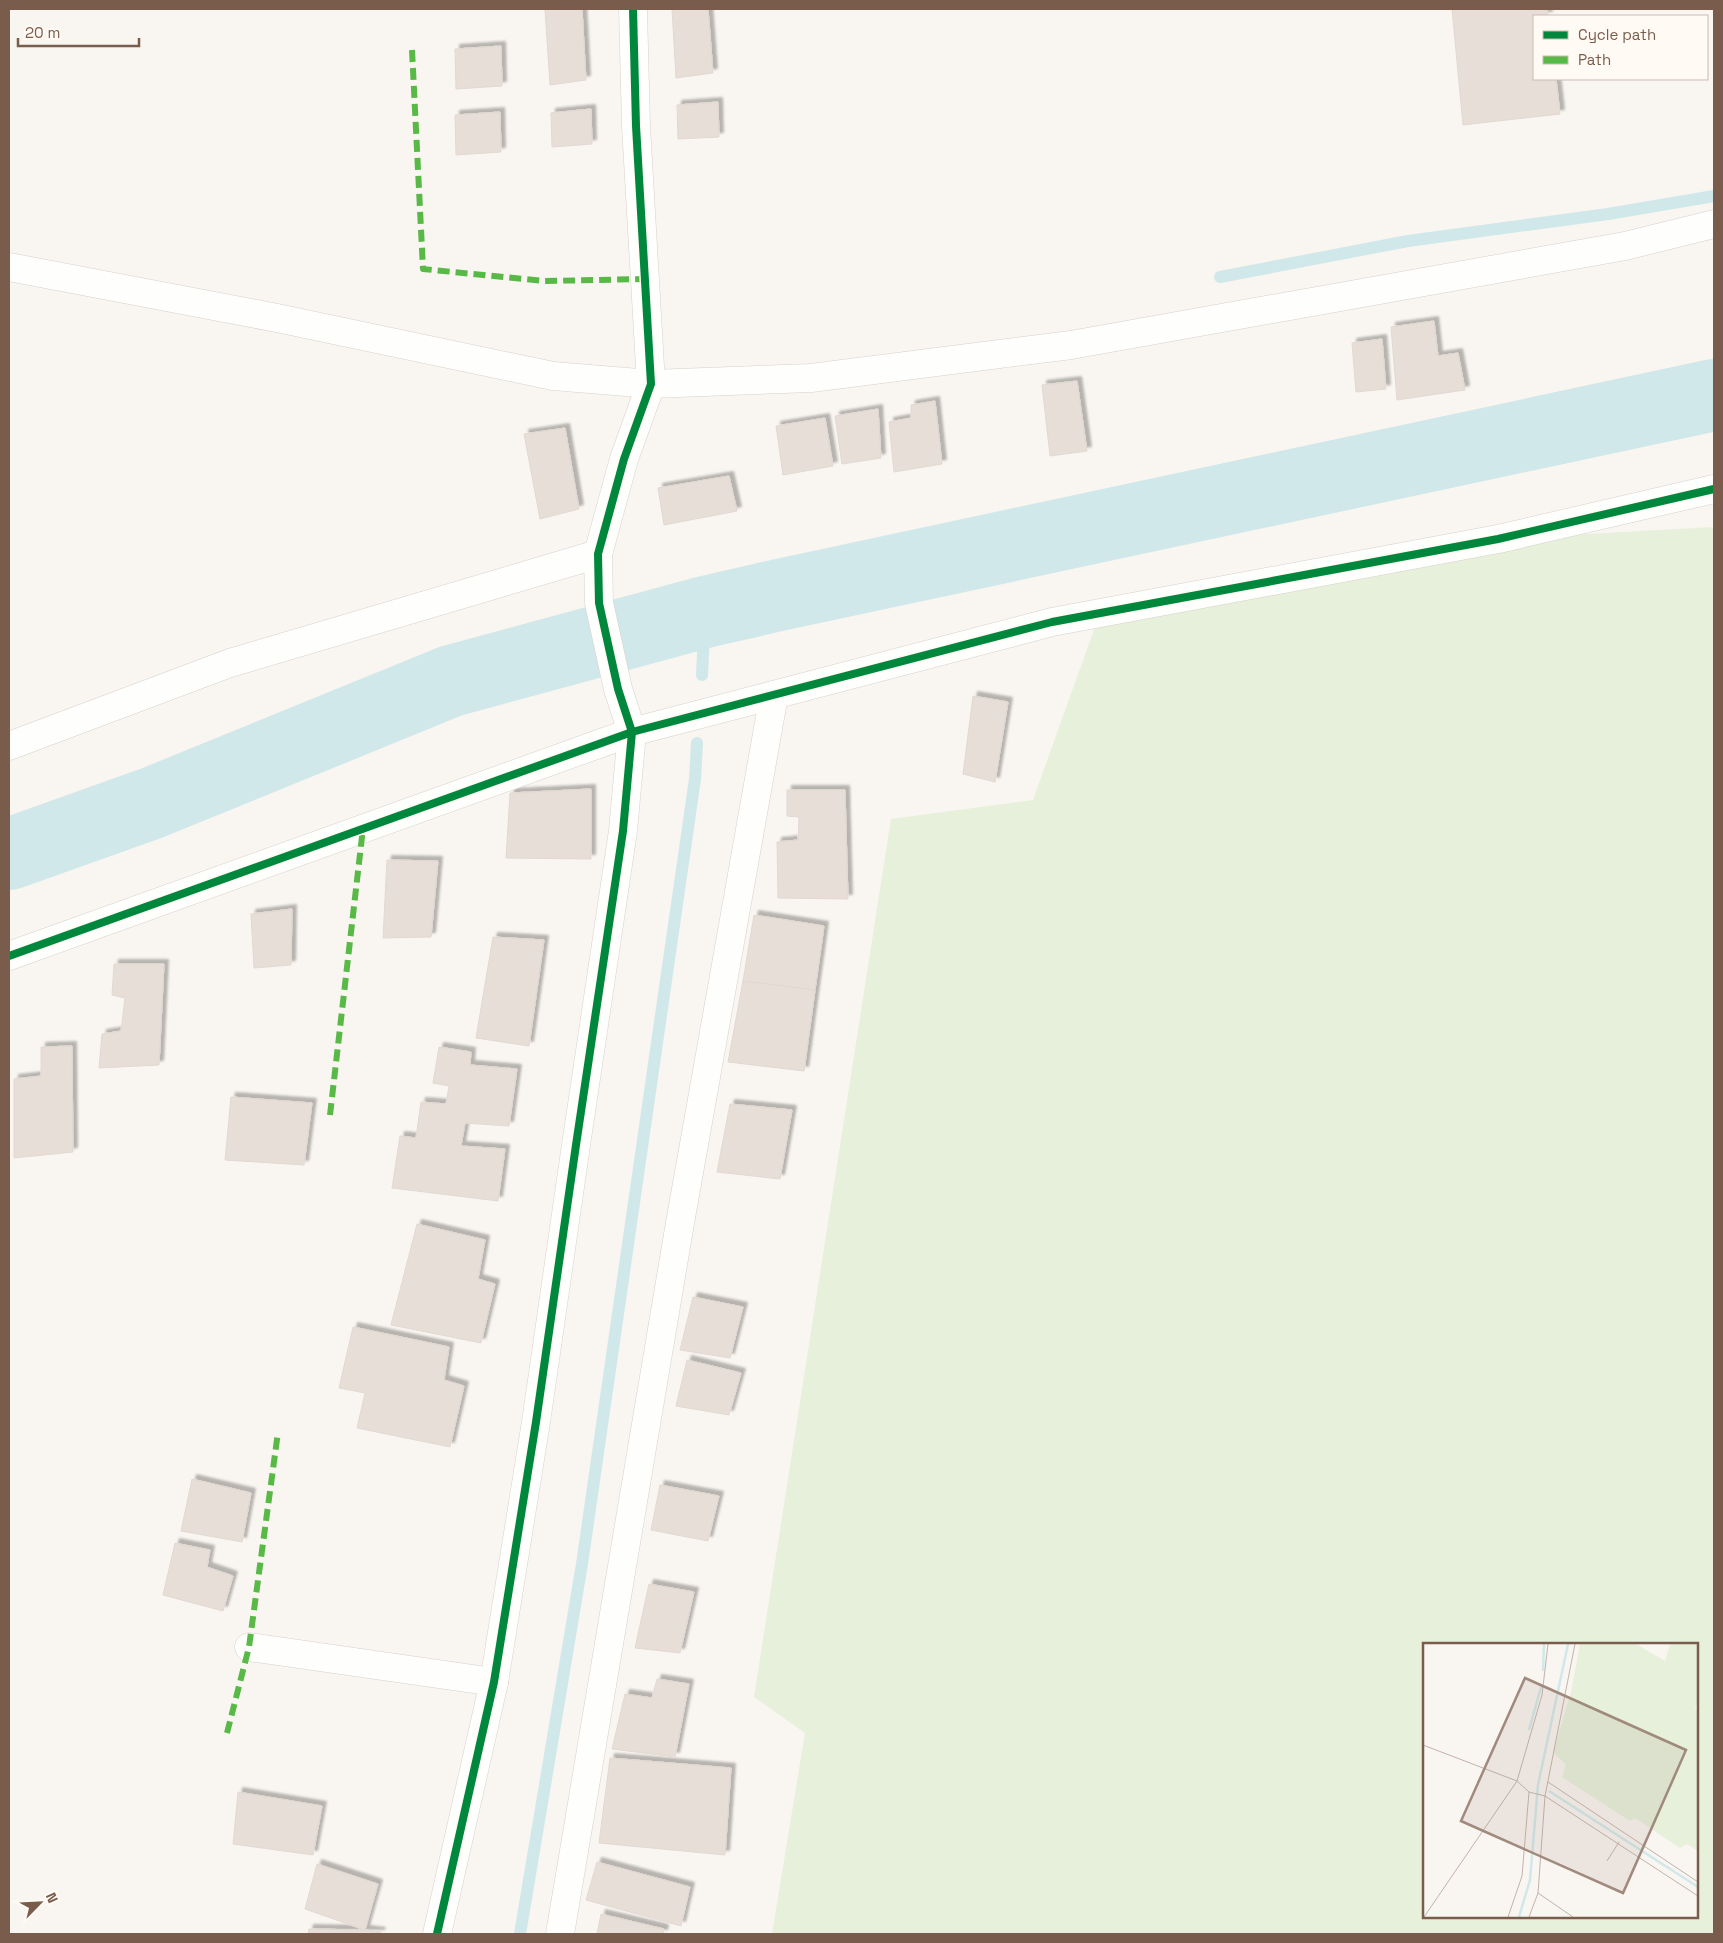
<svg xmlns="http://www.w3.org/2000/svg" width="1723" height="1943" viewBox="0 0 1723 1943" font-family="'Space Grotesk',sans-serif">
<defs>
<filter id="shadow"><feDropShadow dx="4.5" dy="-4.5" stdDeviation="1" flood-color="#0004"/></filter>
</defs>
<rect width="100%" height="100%" fill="#f9f5f0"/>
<path fill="#e7f0db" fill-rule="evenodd" d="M1714,527V1934H772L805,1733L754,1697L891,819L1033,800L1100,613L1498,539ZM1424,1644H1697V1917H1424Z"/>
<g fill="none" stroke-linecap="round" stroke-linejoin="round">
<g stroke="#d0e8ea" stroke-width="12">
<path d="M1220,277L1408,241L1608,214L1714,196"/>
<path d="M702,675L705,612"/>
<path d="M520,1934L582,1564L695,779L697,743"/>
</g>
<path stroke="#d0e8ea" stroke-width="72" d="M9,854L152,803L451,681L705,612L779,595L1714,395"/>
</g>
<g fill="#e6ded7" stroke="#e2d8d2" filter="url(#shadow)">
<path d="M545,9H582L586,80L550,85Z"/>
<path d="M672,9H708L713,73L676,78Z"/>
<path d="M1452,9H1547L1548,16H1534V79H1556L1560,114L1463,125Z"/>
<path d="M501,46L502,86L456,89L455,49Z"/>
<path d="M718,102L719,137L678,139L677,105Z"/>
<path d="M591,109L592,144L552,147L551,113Z"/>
<path d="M500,112L501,152L456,155L455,115Z"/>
<path d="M1434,321L1438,356L1458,353L1465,390L1397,400L1391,327Z"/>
<path d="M1382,339L1386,389L1356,392L1352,343Z"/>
<path d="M1077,381L1087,451L1050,456L1042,385Z"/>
<path d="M935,401L942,464L894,472L889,422L911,418V405Z"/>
<path d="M878,409L881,458L842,464L835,416Z"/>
<path d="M825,418L833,466L783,475L776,426Z"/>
<path d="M565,428L579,509L540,519L524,434Z"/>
<path d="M729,476L737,511L664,525L658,488Z"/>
<path d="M973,696L1008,702L995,782L963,774Z"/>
<path d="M591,789V859L506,858L510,793Z"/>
<path d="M787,790H845L848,899L778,898L777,842L798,840L799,817L787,816Z"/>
<path d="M387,860L438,861L431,937L383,938Z"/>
<path d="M292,909L291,965L254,968L251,914Z"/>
<path d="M754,915L824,926L815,990L743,981Z"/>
<path d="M493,937L544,940L529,1046L476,1038Z"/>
<path d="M114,964H164L159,1065L99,1068L102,1034L121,1031L125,998L112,995Z"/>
<path d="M743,981L815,990L804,1071L728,1062Z"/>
<path d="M72,1046L73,1152L14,1158V1079L41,1076V1047Z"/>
<path d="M439,1047L471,1052L470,1065L517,1069L509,1126L465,1123L461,1146L505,1149L498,1201L392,1188L400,1136L416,1138L421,1102L446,1104L449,1086L433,1083Z"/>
<path d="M231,1097L312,1103L304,1165L225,1160Z"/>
<path d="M730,1104L792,1110L780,1179L717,1172Z"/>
<path d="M417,1224L485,1240L478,1279L495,1284L481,1343L391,1325Z"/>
<path d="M693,1297L743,1307L730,1358L680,1350Z"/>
<path d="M353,1327L449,1347L444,1380L464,1386L450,1447L357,1428L365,1393L339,1388Z"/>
<path d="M687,1360L741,1373L729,1415L676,1406Z"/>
<path d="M192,1479L251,1493L242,1542L181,1531Z"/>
<path d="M660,1485L719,1496L708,1541L651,1530Z"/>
<path d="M175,1543L210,1550L207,1567L233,1576L223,1611L163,1595Z"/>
<path d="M649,1584L694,1592L680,1653L635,1648Z"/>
<path d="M657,1679L689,1684L675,1757L612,1749L625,1694L652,1698Z"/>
<path d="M610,1758L731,1768L725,1855L599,1843Z"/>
<path d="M238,1792L322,1806L313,1855L233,1844Z"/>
<path d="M597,1862L690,1887L681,1926L586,1900Z"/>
<path d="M317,1864L378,1884L365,1930L305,1909Z"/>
<path d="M601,1914L664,1929L663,1934H597Z"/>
<path d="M309,1929L365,1930L381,1932L380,1934H308Z"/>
</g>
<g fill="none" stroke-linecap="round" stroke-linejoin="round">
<g stroke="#d7d1cb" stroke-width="29">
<g id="street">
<path d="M9,267L277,318L553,376L651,384L811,378L1071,345L1625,246L1714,224"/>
<path d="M9,746L230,663L598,554L624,459L651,384L636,126L633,9"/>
<path d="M9,956L632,732L1052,622L1498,539L1714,489"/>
<path d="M249,1647L494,1682"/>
<path d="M560,1934L680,1223L774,695"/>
</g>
</g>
<g stroke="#d9d2cb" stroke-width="29">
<path id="secondary" d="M437,1934L494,1682L536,1422L576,1145L623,831L632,732L618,689L599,603L598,554"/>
</g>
<use href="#street" stroke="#fefefd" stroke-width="28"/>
<use href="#secondary" stroke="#fefefd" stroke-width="28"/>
<g stroke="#58b947" stroke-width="6" stroke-dasharray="12 6" stroke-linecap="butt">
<path d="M412,50L423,269L544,281L646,279"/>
<path d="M330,1115L363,828"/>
<path d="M227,1733L249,1647L278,1432"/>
</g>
<g stroke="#fffaf3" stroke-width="11">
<g id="cycleway">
<path d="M9,956L632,732L1052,622L1498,539L1714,489"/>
<path d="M437,1934L494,1682L536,1422L576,1145L623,831L632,732L618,689L599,603L598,554L624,459L651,384L636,126L633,9"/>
</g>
</g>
<use href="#cycleway" stroke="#00873e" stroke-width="8"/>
</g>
<g transform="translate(1423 1643)">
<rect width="275" height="275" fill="#f9f5f0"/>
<path d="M157,1H213L242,18L247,1H275V59L272,65L275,67V208L264,201L257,205L212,175L207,178L139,134L143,122L130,109L148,49Z" fill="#e7f0db"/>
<path fill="none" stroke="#d0e8ea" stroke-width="2.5" d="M120,28L121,1M106,87L118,44M126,148L275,244M96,274L107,237L115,142L145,1"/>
<path fill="none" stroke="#c2b3aa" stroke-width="1" d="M0,102L94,138L106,149L122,153L275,253M125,139L275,239M184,218L196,199M115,250L150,274M1,274L94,138L119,52L125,1M85,274L99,233L106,149M106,274L115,250L122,153L152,1"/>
<path fill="#9f8a7d" fill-opacity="0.15" stroke="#9f8a7d" stroke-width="2.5" d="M102,35L263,107L200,250L38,178Z"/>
<rect width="275" height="275" fill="none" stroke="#7a5c4d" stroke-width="2.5"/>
</g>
<rect width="1723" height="1943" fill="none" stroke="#7a5c4d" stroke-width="20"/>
<rect x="1533" y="15" width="175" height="65" fill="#fffaf3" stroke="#cabbb1"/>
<rect x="1543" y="31" width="25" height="8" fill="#00873e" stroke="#cabbb1"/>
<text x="1578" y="40" font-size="15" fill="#7a5c4d">Cycle path</text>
<rect x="1543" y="56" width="25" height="8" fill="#58b947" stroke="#cabbb1"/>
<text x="1578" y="65" font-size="15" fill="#7a5c4d">Path</text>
<g transform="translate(40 1903) rotate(66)" stroke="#fffaf3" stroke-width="4" paint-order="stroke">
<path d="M0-4L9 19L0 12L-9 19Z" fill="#7a5c4d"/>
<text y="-8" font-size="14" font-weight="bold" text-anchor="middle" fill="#7a5c4d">N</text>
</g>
<path d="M18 38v8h121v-8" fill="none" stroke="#7a5c4d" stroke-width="2.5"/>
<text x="25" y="38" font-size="15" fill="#7a5c4d" stroke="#fffaf3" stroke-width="4" paint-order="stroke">20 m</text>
</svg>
